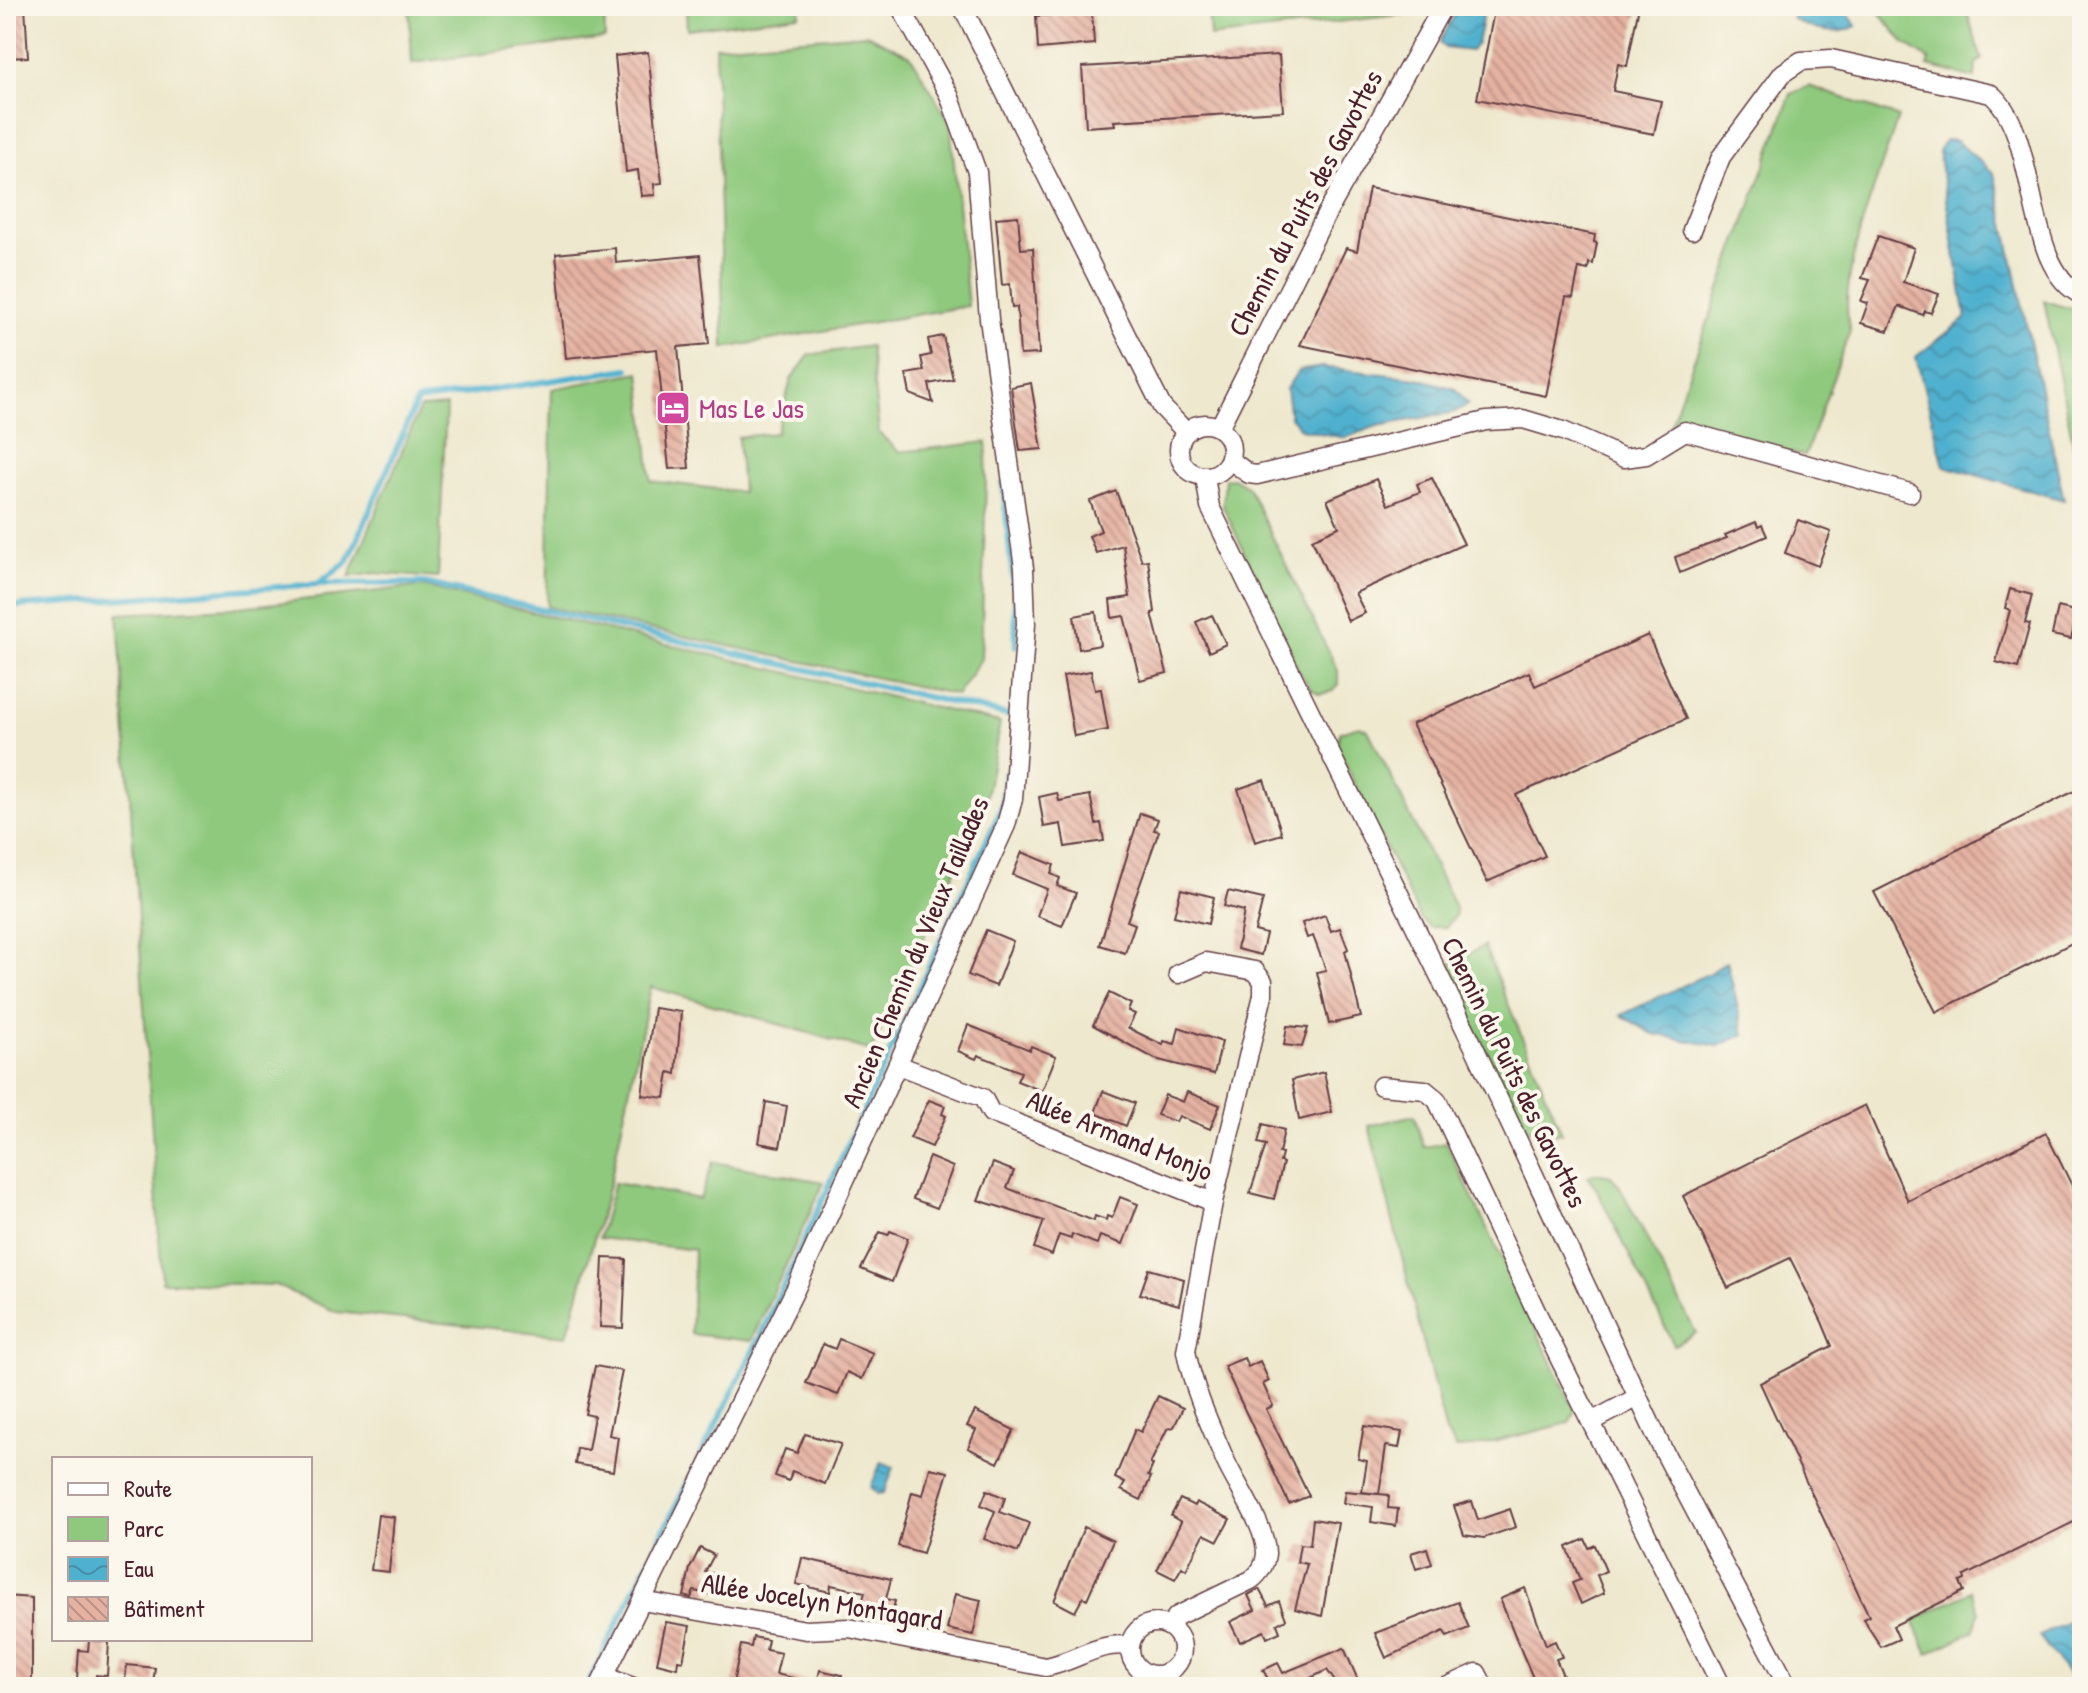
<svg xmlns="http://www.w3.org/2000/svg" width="2088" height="1693" viewBox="0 0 2088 1693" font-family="'Patrick Hand',sans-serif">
<defs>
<pattern id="water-waves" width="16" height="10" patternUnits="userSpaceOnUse" patternTransform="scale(2)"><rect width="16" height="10" fill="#50b1cf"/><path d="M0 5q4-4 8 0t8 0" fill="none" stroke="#448fa8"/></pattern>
<pattern id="building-back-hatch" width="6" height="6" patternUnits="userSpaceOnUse" patternTransform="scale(2)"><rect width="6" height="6" fill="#e5b2a2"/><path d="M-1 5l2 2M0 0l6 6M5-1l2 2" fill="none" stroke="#bc9084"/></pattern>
</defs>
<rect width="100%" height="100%" fill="#fbf7ec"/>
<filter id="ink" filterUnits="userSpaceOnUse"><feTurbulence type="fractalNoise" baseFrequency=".0125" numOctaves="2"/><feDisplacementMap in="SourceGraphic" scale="16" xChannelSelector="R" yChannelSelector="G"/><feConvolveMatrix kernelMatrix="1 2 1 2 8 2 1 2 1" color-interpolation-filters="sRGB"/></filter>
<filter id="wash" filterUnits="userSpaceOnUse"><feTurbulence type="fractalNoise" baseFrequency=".006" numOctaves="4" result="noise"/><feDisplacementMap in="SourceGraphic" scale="32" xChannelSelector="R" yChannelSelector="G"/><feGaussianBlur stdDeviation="1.8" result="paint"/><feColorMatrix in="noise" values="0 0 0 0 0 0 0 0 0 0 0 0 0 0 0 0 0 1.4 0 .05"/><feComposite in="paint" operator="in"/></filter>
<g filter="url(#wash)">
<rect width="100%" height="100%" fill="#eee8ce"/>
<g fill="#8ec97d" stroke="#6c7454" stroke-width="2">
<path d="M409,6H604L605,38L412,63Z"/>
<path d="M686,6H799L800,15L687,29Z"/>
<path d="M1208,6H1418L1414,13L1210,37Z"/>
<path d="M1874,6H1965L1982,60L1976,63L1975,78L1928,66L1930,60L1905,44Z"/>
<path d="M866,34L910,55L950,122L968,306L724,348L715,46Z"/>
<path d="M1809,86L1898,117C1881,173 1835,276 1850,331L1805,456L1670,426L1791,94Z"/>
<path d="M2044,301L2082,312V487Z"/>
<path d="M870,346L879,433L899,452L987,442L981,659L957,695L547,607L552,389L640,372L651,481L742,492L738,437L776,433L791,380L809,355Z"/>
<path d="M446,406L438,578L375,573L349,577L420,408Z"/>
<path d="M1233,478L1248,487L1338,671V684L1333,691L1320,694L1311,689L1300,673L1223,506L1225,479Z"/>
<path d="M422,586L1000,723L984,808L871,1051L651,987L611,1178L567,1336L336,1312L275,1285L162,1282L118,614L231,608Z"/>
<path d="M1359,726L1368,730L1454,905L1456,914L1446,927H1430L1420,918L1340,753L1337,745L1340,732Z"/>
<path d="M1484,946L1562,1133L1536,1134L1523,1125L1454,986L1449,973L1452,962Z"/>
<path d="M1414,1115L1424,1147L1446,1143L1575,1410L1569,1423L1473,1447L1456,1448L1446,1433L1369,1126Z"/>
<path d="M713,1162L824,1182L751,1341L691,1334L694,1250L599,1238L614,1183L700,1199Z"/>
<path d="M1596,1173L1611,1176L1620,1187L1696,1333L1674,1345L1594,1184L1587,1177Z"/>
<path d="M1971,1591L1979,1611L1974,1631L1928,1654L1913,1621Z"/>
</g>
<g fill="url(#water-waves)" stroke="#4d687d" stroke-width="2">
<path d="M1459,6H1485L1477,43L1471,51L1445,48L1440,42Z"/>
<path d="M1791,6H1843L1856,26C1836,37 1811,30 1793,19Z"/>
<path d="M1945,140L1956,141L1994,173L2064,500L1944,466L1916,357L1966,318L1938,151Z"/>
<path d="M1322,367L1417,378L1455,389L1468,404L1455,412L1377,426L1345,438L1301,429L1290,417L1286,389L1298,371Z"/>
<path d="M1727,961L1744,1035L1718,1046L1653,1034L1621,1015L1708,974Z"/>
<path d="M881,1462L894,1467L884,1493L877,1494L871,1487Z"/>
<path d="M2082,1615V1673L2072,1679L2039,1636Z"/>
</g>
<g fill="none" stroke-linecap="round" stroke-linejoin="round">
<g stroke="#50b1cf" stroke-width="6">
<path d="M1003,484L1015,598L1016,646"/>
<path d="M318,584L348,561L417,401L628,369"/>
<path d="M6,607L318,584L424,583L1011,716"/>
<path d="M586,1687L760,1337L1001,809L1006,773"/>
</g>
</g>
<g id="blocks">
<g fill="url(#building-back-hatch)">
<path d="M6,6H25L28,57L8,58Z"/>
<path d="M1495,6H1639L1627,66L1618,64L1613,91L1661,101L1654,134L1477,99Z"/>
<path d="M1092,13L1094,44L1038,49L1036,16Z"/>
<path d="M648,52L662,183L654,184L655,195L641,196L638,170L626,172L615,56Z"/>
<path d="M1279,55L1283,111L1114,121L1115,125L1086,127L1082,67Z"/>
<path d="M1369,188L1595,235L1594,242L1597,243L1593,264L1589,263L1588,270L1579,268L1573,298L1566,297L1546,396L1300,345L1346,248L1357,251Z"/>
<path d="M1018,216L1021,249L1033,248L1039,354L1020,355L1017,307L1012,308L1010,284L1002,285L996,218Z"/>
<path d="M1878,236L1914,248L1903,282L1939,294L1931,313L1925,311L1923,315L1899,306L1888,331L1861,323L1868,303L1861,301L1870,280L1862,278Z"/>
<path d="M615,248L616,263L700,255L709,344L678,347L689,468L669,469L657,349L566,358L556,254Z"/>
<path d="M943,336L953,379L929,384L933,403L910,394L906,374L924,371L921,357L931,355L928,339Z"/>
<path d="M1031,383L1042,449L1020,451L1011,387Z"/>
<path d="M1432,478L1464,544L1355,593L1365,613L1348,621L1312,539L1339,527L1327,500L1376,479L1388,505L1420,492L1417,484Z"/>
<path d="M1116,491L1142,561L1148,560L1155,612L1152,613L1167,673L1140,680L1124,616L1112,618L1110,600L1130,597L1123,545L1096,553L1089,536L1101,531L1090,501Z"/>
<path d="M1798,520L1831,532L1818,566L1785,553Z"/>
<path d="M1756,522L1758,527L1762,525L1767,536L1680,573L1675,557L1727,538L1725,535Z"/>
<path d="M2010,589L2032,595L2025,623L2030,624L2018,668L1996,662L2010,610L2005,608Z"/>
<path d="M2058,607L2078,612L2071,639L2052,635Z"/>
<path d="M1096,612L1100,645L1079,649L1074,616Z"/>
<path d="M1212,615L1226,644L1209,652L1196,622Z"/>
<path d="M1648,635L1686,719L1516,795L1545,856L1487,882L1412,724L1529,672L1535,686Z"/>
<path d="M1091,671L1095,690L1101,689L1108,730L1074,736L1063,676Z"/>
<path d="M1264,780L1282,834L1255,842L1238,789Z"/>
<path d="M2082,787V938L1936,1012L1874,892Z"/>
<path d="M1057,793L1059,801L1090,795L1096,824L1101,823L1104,841L1065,847L1061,824L1044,827L1039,797Z"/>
<path d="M1140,813L1158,819L1154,830L1159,831L1127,921L1135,924L1125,953L1100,945Z"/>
<path d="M1022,852L1054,865L1051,874L1060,878L1057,886L1076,893L1062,926L1037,916L1047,889L1013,875Z"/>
<path d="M1181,889L1214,897L1208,924L1174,916Z"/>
<path d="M1228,891L1263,899L1255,931L1266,934L1261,955L1237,949L1244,911L1224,906Z"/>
<path d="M1325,915L1331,931L1340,928L1348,949L1345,951L1361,1017L1329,1024L1317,972L1326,970L1313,936L1307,938L1302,923Z"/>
<path d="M986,930L1013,941L996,986L968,975Z"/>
<path d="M1109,993L1131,1004L1128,1011L1135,1014L1128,1028L1163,1045L1164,1041L1175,1044L1179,1027L1222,1042L1214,1074L1155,1059L1093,1025Z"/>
<path d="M654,1008L681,1012L676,1074L669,1072L665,1098L642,1095Z"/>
<path d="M968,1025L1030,1050L1031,1046L1056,1056L1042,1091L1017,1081L1021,1072L978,1055L976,1059L958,1051Z"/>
<path d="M1287,1026L1308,1028L1302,1047L1284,1045Z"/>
<path d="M1324,1072L1332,1112L1299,1120L1292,1080Z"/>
<path d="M1103,1091L1135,1103L1126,1126L1095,1113Z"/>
<path d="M1187,1092L1220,1105L1210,1129L1179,1116L1176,1122L1157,1115L1165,1095L1183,1102Z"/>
<path d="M929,1100L945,1106L942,1114L946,1116L932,1147L910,1138Z"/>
<path d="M766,1102L787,1106L780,1147L759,1143Z"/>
<path d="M1865,1105L1908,1201L2046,1133L2082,1206V1518L1964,1576L1965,1580L1960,1582L1964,1591L1893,1626L1899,1639L1881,1647L1863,1619L1869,1616L1760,1383L1832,1346L1822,1322L1790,1258L1728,1288L1683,1196Z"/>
<path d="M1263,1124L1284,1130L1279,1153L1282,1154L1280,1162L1283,1163L1274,1199L1250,1193L1266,1145L1258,1143Z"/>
<path d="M929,1157L953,1167L937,1208L913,1199Z"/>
<path d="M993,1163L1014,1171L1007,1188L1094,1221L1095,1216L1106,1220L1107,1216L1112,1218L1120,1197L1138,1204L1123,1244L1100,1236L1097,1244L1072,1234L1071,1239L1059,1235L1052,1255L1034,1248L1044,1221L978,1200Z"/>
<path d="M890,1231L908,1238L892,1282L861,1269L880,1232L888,1235Z"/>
<path d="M603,1258L626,1259L623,1328L600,1327Z"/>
<path d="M1149,1269L1184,1279L1179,1305L1140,1294Z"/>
<path d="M839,1339L873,1353L862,1379L847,1372L838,1395L806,1383L823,1344L835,1349Z"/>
<path d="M1244,1358L1248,1367L1260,1361L1269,1381L1263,1384L1273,1406L1266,1409L1309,1496L1289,1504L1224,1366Z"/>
<path d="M595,1366L622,1371L609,1435L618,1437L613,1471L575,1464L577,1448L588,1450L594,1416L585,1414Z"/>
<path d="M1158,1396L1183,1408L1174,1427L1167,1429L1150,1464L1153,1465L1148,1476L1151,1477L1141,1500L1121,1490L1125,1483L1115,1478L1135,1429L1141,1432Z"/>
<path d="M975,1411L1014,1430L998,1463L968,1448L976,1430L967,1426Z"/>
<path d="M1364,1426L1402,1432L1399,1448L1386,1446L1379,1494L1362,1492L1367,1461L1358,1459Z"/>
<path d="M805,1434L841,1444L825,1484L792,1471L789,1481L775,1476L785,1449L797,1453Z"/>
<path d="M930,1468L948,1472L923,1553L898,1546L912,1492L923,1495Z"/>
<path d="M987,1490L1005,1498L1000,1512L1029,1523L1018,1552L984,1539L995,1511L981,1505Z"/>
<path d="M1345,1491L1389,1495L1388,1508L1398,1509L1396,1526L1371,1522L1373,1507L1343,1503Z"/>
<path d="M1180,1499L1194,1506L1196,1502L1230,1519L1218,1541L1204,1534L1186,1570L1182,1567L1175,1579L1157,1570L1181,1522L1171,1516Z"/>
<path d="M1472,1501L1478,1520L1510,1509L1516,1527L1484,1538L1464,1535L1454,1506Z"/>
<path d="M378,1515L394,1517L389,1572L371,1570Z"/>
<path d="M1313,1519L1338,1523L1322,1616L1295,1609L1307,1564L1297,1562L1300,1544L1310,1545Z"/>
<path d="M1084,1527L1113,1541L1087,1599L1083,1597L1075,1612L1054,1601Z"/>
<path d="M1585,1539L1589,1548L1595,1545L1606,1571L1597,1575L1604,1593L1581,1604L1572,1583L1580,1580L1567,1547Z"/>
<path d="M700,1548L714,1555L705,1572L712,1573L708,1594L694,1591L691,1598L684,1596L690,1568Z"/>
<path d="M1427,1548L1432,1564L1416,1569L1411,1553Z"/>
<path d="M802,1558L891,1579L886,1599L895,1601L891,1618L860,1611L865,1592L831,1585L830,1592L796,1584Z"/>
<path d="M1525,1588L1546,1645L1555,1641L1562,1657L1556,1659L1568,1687H1537L1523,1655L1500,1599Z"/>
<path d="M1259,1589L1268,1606L1279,1601L1286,1619L1277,1624L1280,1632L1267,1638L1264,1631L1240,1642L1230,1622L1255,1610L1248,1595Z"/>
<path d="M955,1594L981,1600L973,1635L947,1629Z"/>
<path d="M6,1596L32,1598V1687H7L9,1637H6Z"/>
<path d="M1458,1602L1469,1628L1447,1637L1444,1631L1386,1658L1375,1633Z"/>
<path d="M666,1622L690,1626L683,1661L678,1660L677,1668L657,1663Z"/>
<path d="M753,1637L768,1640L766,1650L781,1653L776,1674L806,1681V1687H754L733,1683L741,1645L751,1647Z"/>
<path d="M89,1640L109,1642L107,1676L96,1675L95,1681L77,1679L79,1650L88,1651Z"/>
<path d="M1344,1648L1361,1687H1339L1327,1670L1292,1687H1250L1268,1679L1263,1670L1278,1663L1283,1673Z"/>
<path d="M127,1665L155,1668L153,1684L125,1681Z"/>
<path d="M820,1670L842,1675L839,1687H816Z"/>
</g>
</g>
</g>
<g filter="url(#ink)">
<use href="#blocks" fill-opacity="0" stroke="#633d43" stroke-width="2"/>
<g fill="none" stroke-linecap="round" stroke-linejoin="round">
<g stroke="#633d43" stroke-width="21">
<g id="minor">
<path d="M962,6L1162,407L1186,432"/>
<path d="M1692,230L1721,157L1783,73L1801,61L1831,59L1991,94C2041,136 2022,268 2082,295"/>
<circle cx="1205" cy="450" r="26"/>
<path d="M1219,428L1327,213L1443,6"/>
<path d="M1230,460L1249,474L1257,475L1486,421L1523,419L1563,431L1624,458L1646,455L1685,431L1910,493"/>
<path d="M1205,477L1210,507L1475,1049L1660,1444L1788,1687"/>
<path d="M1178,974L1206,962L1255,971L1263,981V995L1213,1202"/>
<path d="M898,1065L983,1098L991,1113L1213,1202L1186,1351C1193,1389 1211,1427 1226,1462C1237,1486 1267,1529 1266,1554C1265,1566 1260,1573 1251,1580L1177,1616L1169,1626"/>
<path d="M1381,1086L1425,1090L1437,1100L1536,1311L1722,1687"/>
<path d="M1593,1421L1638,1397"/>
<path d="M642,1601L806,1630L849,1628L1046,1667C1077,1661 1098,1641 1130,1646"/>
<circle cx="1156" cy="1649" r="26"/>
<path d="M605,1677L633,1687"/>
<path d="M599,1687L796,1288L1006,825L1013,799L1026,624L1024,568L989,319L977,172L949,95L900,6"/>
<path d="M1446,1687L1477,1673L1484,1687"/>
</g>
</g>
<use href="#minor" stroke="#fff" stroke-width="18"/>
</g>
</g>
<defs>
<g id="hotel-square" transform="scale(1.8)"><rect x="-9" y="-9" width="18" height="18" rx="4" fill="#d1479c" stroke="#fbf7ec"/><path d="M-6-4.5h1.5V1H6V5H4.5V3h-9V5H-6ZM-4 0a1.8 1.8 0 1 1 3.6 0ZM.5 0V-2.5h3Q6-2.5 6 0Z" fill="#fff"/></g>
</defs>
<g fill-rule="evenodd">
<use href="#hotel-square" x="673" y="408"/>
</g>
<g text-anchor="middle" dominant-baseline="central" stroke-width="8" stroke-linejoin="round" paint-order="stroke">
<g font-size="28" fill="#4a1f2b" stroke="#fbf7ec">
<text transform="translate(1305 203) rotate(-62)">Chemin du Puits des Gavottes</text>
<text transform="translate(915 952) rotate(-67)">Ancien Chemin du Vieux Taillades</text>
<text transform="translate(1515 1072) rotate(64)">Chemin du Puits des Gavottes</text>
<text transform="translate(1120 1135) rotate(22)">Allée Armand Monjo</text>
<text transform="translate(822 1601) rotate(9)">Allée Jocelyn Montagard</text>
</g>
<g font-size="28" fill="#b23c85" stroke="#fbf7ec" text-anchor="start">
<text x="699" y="408">Mas Le Jas</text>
</g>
</g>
<rect width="2088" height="1693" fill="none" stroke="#fbf7ec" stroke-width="32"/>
<rect x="52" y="1457" width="260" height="184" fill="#fbf7ec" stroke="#b4a19f" stroke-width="2"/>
<rect x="68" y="1483" width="40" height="12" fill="#ffffff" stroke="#b4a19f" stroke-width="2"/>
<text x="124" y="1497" font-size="24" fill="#4a1f2b">Route</text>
<rect x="68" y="1517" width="40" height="24" fill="#8ec97d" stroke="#b4a19f" stroke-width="2"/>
<text x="124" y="1537" font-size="24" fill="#4a1f2b">Parc</text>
<rect x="68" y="1557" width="40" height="24" fill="url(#water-waves)" stroke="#b4a19f" stroke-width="2"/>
<text x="124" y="1577" font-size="24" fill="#4a1f2b">Eau</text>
<rect x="68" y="1597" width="40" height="24" fill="url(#building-back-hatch)" stroke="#b4a19f" stroke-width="2"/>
<text x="124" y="1617" font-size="24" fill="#4a1f2b">Bâtiment</text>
</svg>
